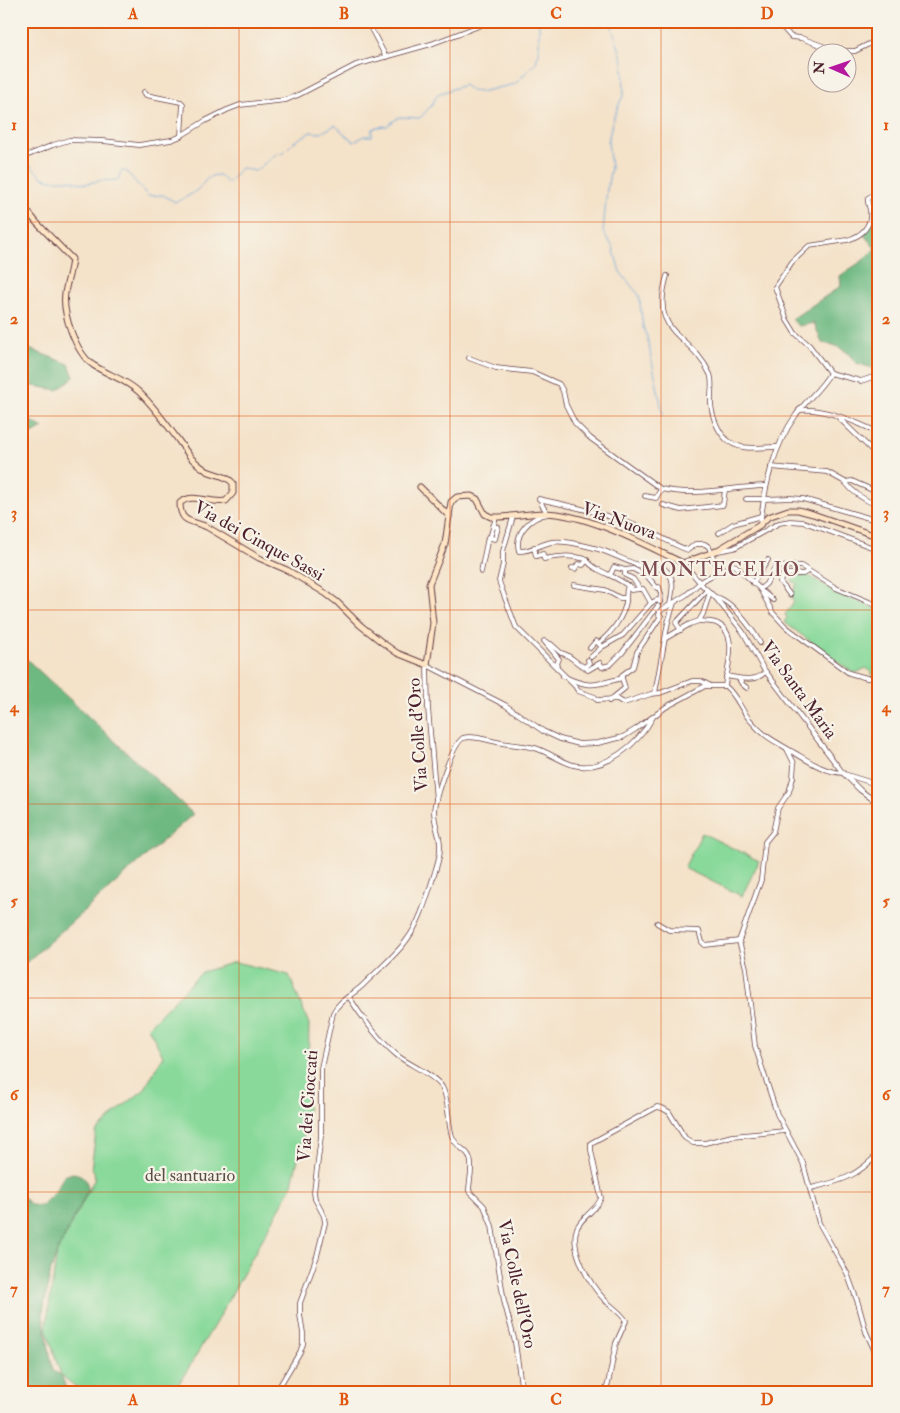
<svg xmlns="http://www.w3.org/2000/svg" width="900" height="1413" viewBox="0 0 900 1413" font-family="'IM FELL Double Pica',serif">
<rect width="100%" height="100%" fill="#f7f3e8"/>
<filter id="ink" filterUnits="userSpaceOnUse"><feTurbulence type="fractalNoise" baseFrequency=".02" numOctaves="2"/><feDisplacementMap in="SourceGraphic" scale="10" xChannelSelector="R" yChannelSelector="G"/><feConvolveMatrix kernelMatrix="1 2 1 2 8 2 1 2 1" color-interpolation-filters="sRGB"/></filter>
<filter id="wash" filterUnits="userSpaceOnUse"><feTurbulence type="fractalNoise" baseFrequency=".0096" numOctaves="4" result="noise"/><feDisplacementMap in="SourceGraphic" scale="20" xChannelSelector="R" yChannelSelector="G"/><feGaussianBlur stdDeviation="1.12" result="paint"/><feColorMatrix in="noise" values="0 0 0 0 0 0 0 0 0 0 0 0 0 0 0 0 0 1.4 0 .05"/><feComposite in="paint" operator="in"/></filter>
<g filter="url(#wash)">
<rect width="100%" height="100%" fill="#f4e2c9"/>
<g fill="#88d99a" stroke="#697c62">
<path d="M806,574L834,591L879,610V674L872,675L871,672L866,668L856,673L852,672L784,622L787,618L785,614L791,607L794,600L790,597L797,584L792,581L795,576H803Z"/>
<path d="M702,833L759,861L742,896L684,868Z"/>
<path d="M235,962L289,975L309,1024L307,1122L291,1188L216,1322L174,1392H82L61,1375L46,1328L57,1252L95,1178L94,1172L91,1169L96,1132L122,1107L144,1090L163,1056L148,1027L202,972Z"/>
</g>
<g fill="#6eb982" stroke="#5c6c56">
<path d="M872,223H879V370L856,363L847,352L834,345L822,343L814,323L798,326L792,319L841,286L840,276C853,266 866,261 875,248L864,235Z"/>
<path d="M21,346L69,364L74,377L58,390L27,385L21,389Z"/>
<path d="M21,415L43,428L21,440Z"/>
<path d="M21,654L193,814L21,967Z"/>
<path d="M73,1173C84,1175 87,1179 88,1190L57,1252L51,1270L44,1306L43,1316L53,1371L61,1375L68,1392H21V1196L31,1205L41,1206L55,1192L64,1176Z"/>
</g>
<g fill="none" stroke-linecap="round" stroke-linejoin="round">
<g stroke="#6ba5da" stroke-width="1">
<path d="M610,21L623,61L624,94L620,102L612,122L608,142L611,168L607,189L603,232L613,247L620,272L639,295L643,327L647,337L663,415"/>
<path d="M21,177L25,172V163L30,165L42,177L50,180H69L86,184L97,181L116,180L119,178L121,171H126L148,196L163,195L175,202C183,199 191,195 197,190C205,183 206,175 219,175L228,183L241,168L255,171L279,152L282,154L294,142L307,134L311,132L321,133L335,125L354,142L364,136H372V130L377,127L387,126L399,117L420,118L431,106L438,94L464,85L472,91L480,92L515,84L536,62L539,53V22L540,21"/>
</g>
</g>
</g>
<g filter="url(#ink)">
<g fill="none" stroke-linecap="round" stroke-linejoin="round">
<g stroke="#643c43" stroke-width="5.5">
<g id="street">
<path d="M367,21L386,57"/>
<path d="M782,21L783,28L791,37L801,38L831,49L843,51H855L869,44L879,46"/>
<path d="M144,92L146,95L181,102L183,104L181,136"/>
<path d="M21,158L53,145L69,140L103,141L139,145L171,140L179,137L205,121L227,110L240,105L286,100L298,95L356,65L431,44L479,26L488,21"/>
<path d="M879,162L877,170L879,174"/>
<path d="M879,191L868,198C867,203 869,205 870,210C872,226 862,236 847,240L809,246L792,262L775,287L787,320L795,333L809,345L830,373L861,381L879,375"/>
<path d="M667,276C649,337 690,331 710,374C713,381 711,389 711,397C710,411 716,429 726,439C741,453 761,446 778,447"/>
<path d="M469,358L496,368L532,372L559,384L563,391L566,405L575,423L590,438L661,489C697,497 730,487 765,486"/>
<path d="M799,410C824,407 857,422 879,433"/>
<path d="M839,418L879,457"/>
<path d="M771,467L827,472L845,482L852,481L879,493"/>
<path d="M845,482C853,493 866,501 879,506"/>
<path d="M645,496L656,498L661,489"/>
<path d="M539,499C575,507 611,515 646,530C660,536 673,545 688,550L695,544H705L709,547L719,572"/>
<path d="M746,499H764"/>
<path d="M764,499L791,498L803,499L879,521"/>
<path d="M541,500L542,505L548,514C530,517 514,533 519,551C529,552 541,544 552,542C562,540 587,546 598,549C616,554 645,573 663,568C677,577 672,591 670,605"/>
<path d="M663,505L681,510L723,505L725,490"/>
<path d="M513,517L503,551V564L499,581L502,590L516,627L575,686L578,691L595,697L597,700L617,699L624,703L651,694L660,693L692,681H701L709,685"/>
<path d="M760,525C765,486 773,447 796,415C806,400 821,389 830,373"/>
<path d="M493,526L498,527L495,539L490,538L496,517"/>
<path d="M719,533L733,524L761,516"/>
<path d="M534,547L536,556L543,554L544,559C559,556 571,555 586,559C594,572 616,575 628,586H630L631,590L640,589"/>
<path d="M718,551L734,548L779,523L790,521L804,522L879,550"/>
<path d="M683,563L703,586"/>
<path d="M572,568L575,569L578,564L583,565L587,560"/>
<path d="M625,570V575L633,579L640,589H643L651,603"/>
<path d="M481,572L488,537L490,538"/>
<path d="M610,575L614,567L625,570L633,569L648,577L657,588L659,587L661,594L660,602"/>
<path d="M753,583L768,560"/>
<path d="M574,585L605,590L620,598H626"/>
<path d="M704,587L715,597L743,632L763,668L843,773L860,790L879,804"/>
<path d="M760,589L766,584L775,567L801,566L836,588L879,606"/>
<path d="M763,592L773,600"/>
<path d="M790,595L780,582L783,574H803L808,571"/>
<path d="M715,597C731,599 753,630 760,643"/>
<path d="M699,621C705,622 713,621 718,624C739,634 727,669 725,686C736,694 741,710 750,720C765,738 775,741 793,752C809,761 824,772 843,773"/>
<path d="M681,630L676,623L707,590"/>
<path d="M666,638L690,624L699,621L703,614L710,592"/>
<path d="M599,643C611,633 623,618 626,602C627,596 625,592 628,586"/>
<path d="M590,648L596,641L600,645"/>
<path d="M591,657L602,647L623,635L651,603L657,600L660,602"/>
<path d="M588,660L589,663L585,667L588,670L600,663L602,667L610,665L622,653L658,606"/>
<path d="M557,667L556,666L559,659L544,641L551,644L561,653C570,654 576,664 585,667"/>
<path d="M563,676C590,689 595,685 622,678V675L633,667L637,652L661,616L659,615L660,611L686,595L703,580L733,565L736,566L760,589L773,613L786,627L849,673L867,678L879,677"/>
<path d="M726,676C739,678 756,683 765,672"/>
<path d="M739,679L742,684L747,688"/>
<path d="M655,693L668,622L674,603"/>
<path d="M609,701L625,688L622,678"/>
<path d="M787,749L794,763L793,778L789,792L778,808L773,832L765,842L761,880L739,941L746,968L755,1046L777,1114L803,1163L819,1223L847,1273L858,1303L866,1332L879,1360"/>
<path d="M844,774L879,785"/>
<path d="M436,800L428,708L427,665L505,705L543,731L560,739L579,744L598,743L623,737L636,729L666,707L705,686H725"/>
<path d="M657,923L669,930L699,931L702,942L705,945L739,941"/>
<path d="M349,997C363,1019 378,1040 398,1056C410,1065 434,1075 442,1087C450,1101 447,1121 452,1136C455,1145 461,1147 467,1153C475,1162 469,1180 469,1191L484,1206L492,1226L504,1301L515,1342L522,1392"/>
<path d="M811,1188C842,1181 856,1177 879,1153"/>
<path d="M276,1392L300,1352L303,1344V1333L300,1315V1303L317,1256L325,1223L324,1216L315,1199L314,1192L321,1136V1068L333,1013C338,1001 354,994 363,985C377,971 394,957 406,941C420,923 427,897 434,875C438,862 442,851 439,837C437,829 434,820 434,811C435,797 452,745 463,738C474,735 486,740 497,742C509,745 523,745 535,748C548,752 560,761 573,765C605,773 639,743 653,717"/>
<path d="M605,1392L608,1384L616,1343L626,1321C622,1313 610,1306 604,1299C590,1285 569,1249 577,1228C582,1216 597,1210 601,1198L591,1150V1143L657,1107L662,1108L669,1112L685,1138L693,1143H705L732,1136L785,1131"/>
</g>
</g>
<g stroke="#643c43" stroke-width="7">
<g id="secondary">
<path d="M21,203L36,222L72,259C71,271 67,281 65,293C62,314 76,353 93,365C108,375 125,379 139,392C158,410 175,436 191,458C196,463 201,467 207,471C216,475 226,475 233,483V493L226,501C209,504 193,492 180,503C180,524 192,520 207,527L259,558L287,570L325,593L337,602L360,625L383,643L397,653L427,665L433,623L429,584L445,544L451,502L457,497L471,496L477,499L485,514L491,517C509,518 527,513 545,513C591,515 643,544 683,563L716,551L760,525L768,517L788,510H798L813,514L879,537"/>
<path d="M420,487L449,516"/>
</g>
</g>
<use href="#street" stroke="#fff" stroke-width="4"/>
<use href="#secondary" stroke="#fde5c5" stroke-width="5"/>
</g>
</g>
<path fill="none" stroke="#e0560e" stroke-width="1" stroke-opacity="0.55" d="M239,21V1392M450,21V1392M661,21V1392M21,222H879M21,416H879M21,610H879M21,804H879M21,998H879M21,1192H879"/>
<g text-anchor="middle" dominant-baseline="central" stroke-width="4.5" stroke-linejoin="round" paint-order="stroke">
<g font-size="18" fill="#4a1f2b" stroke="#f7f3e8">
<text transform="translate(619 521) rotate(20)">Via Nuova</text>
<text transform="translate(259 541) rotate(29)">Via dei Cinque Sassi</text>
<text transform="translate(799 690) rotate(54)">Via Santa Maria</text>
<text transform="translate(418 735) rotate(-94)">Via Colle d'Oro</text>
<text transform="translate(308 1106) rotate(-86)">Via dei Cioccati</text>
<text transform="translate(517 1284) rotate(78)">Via Colle dell'Oro</text>
</g>
<g font-size="18" fill="#5a4e47" stroke="#f7f3e8">
<text x="190" y="1175">del santuario</text>
</g>
<g font-size="20" letter-spacing="1" fill="#7c4a4f" stroke="#f7f3e8">
<text x="720" y="569">MONTECELIO</text>
</g>
</g>
<rect width="900" height="1413" fill="none" stroke="#f7f3e8" stroke-width="55"/>
<g transform="translate(832 68) rotate(272)"><circle r="24" fill="#f7f3e8" stroke="#b29e9c"/>
<path d="M0-4L9 19L0 12L-9 19Z" fill="#b5179e"/>
<text y="-8" font-size="14" font-weight="bold" text-anchor="middle" fill="#4a1f2b">N</text>
</g>
<rect x="28" y="28" width="844" height="1358" fill="none" stroke="#e0560e" stroke-width="2"/>
<g font-size="16" text-anchor="middle" font-weight="bold" fill="#e0560e">
<text x="133" y="19">A</text>
<text x="344" y="19">B</text>
<text x="556" y="19">C</text>
<text x="767" y="19">D</text>
<text x="14" y="130">1</text>
<text x="886" y="130">1</text>
<text x="14" y="324">2</text>
<text x="886" y="324">2</text>
<text x="14" y="518">3</text>
<text x="886" y="518">3</text>
<text x="14" y="712">4</text>
<text x="886" y="712">4</text>
<text x="14" y="906">5</text>
<text x="886" y="906">5</text>
<text x="14" y="1100">6</text>
<text x="886" y="1100">6</text>
<text x="14" y="1294">7</text>
<text x="886" y="1294">7</text>
<text x="133" y="1405">A</text>
<text x="344" y="1405">B</text>
<text x="556" y="1405">C</text>
<text x="767" y="1405">D</text>
</g>
</svg>
